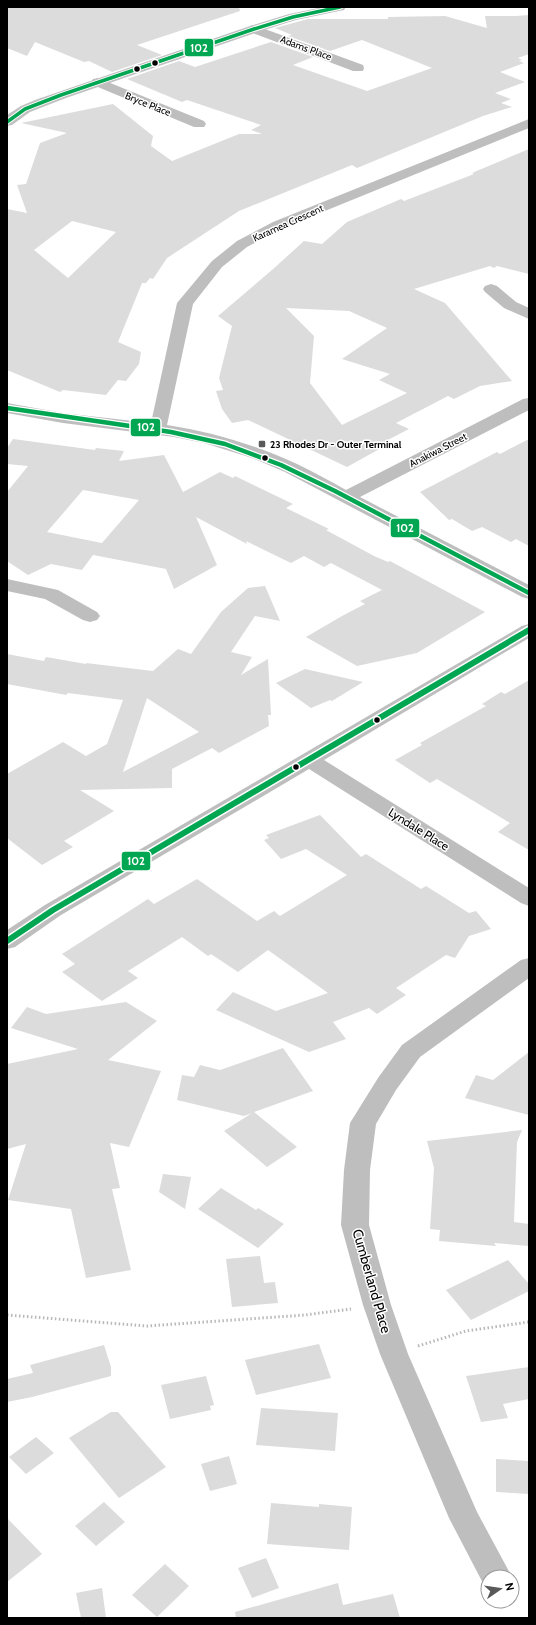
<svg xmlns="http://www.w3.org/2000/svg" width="536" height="1625" viewBox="0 0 536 1625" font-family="Cabin,sans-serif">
<rect width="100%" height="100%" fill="#fff"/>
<g fill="#dcdcdc" fill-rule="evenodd">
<path d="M7,7H239L240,11L137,45L162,55L112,72L89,61L84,62L35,42L27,56L7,48Z"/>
<path d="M529,15V54L518,58L522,60L519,61L524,63L500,72L525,82L495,93L511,99L501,103L512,107L483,116L357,168L352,165L239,211L167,258L153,279L150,278L146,283H142L118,342L141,352L139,364L126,381L118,380L106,395L63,390L60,392L7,370V209L27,213L17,185L26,184L40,143L67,133L21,123L113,104L153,136L151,146L172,161L239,134H262L251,130L261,125L187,100L182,102L127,79L179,61L195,67L271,42L313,57L293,65L367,91L432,68L362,40L330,51L288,36L292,35L275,28L308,19H388V17L445,16L487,28L485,16H516ZM72,221L116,232L68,278L34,250Z"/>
<path d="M529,149V274L497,266L494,268L490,266L414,289L445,303L512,381L480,386L454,399L448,396L396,423L409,429L378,445L383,447L347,467L248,420L232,423L222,409L216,391L223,390L219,378L232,326L218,316L272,270L304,241L322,244L347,222L401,199L404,201L474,174L472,173ZM286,308L349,311L387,328L342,359L390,374L379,380L407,393L342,425L310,383L314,336Z"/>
<path d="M13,439L95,450L96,448L124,451L119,461L164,455L183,492L220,472L233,478L235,476L293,504L286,508L329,529L326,530L374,556L388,562L390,561L485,612L417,653L357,666L306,637L342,616L365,604L360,601L382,590L331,563L324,567L304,556L291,563L246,541L247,544L196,517L217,565L174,589L166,569L93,555L82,570L51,564L28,575L7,561V492L28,466L7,464V448ZM83,490L139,500L102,543L47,532Z"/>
<path d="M529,439V546L516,539L511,542L482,527L472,531L452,519L449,520L420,492L497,452L500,454Z"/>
<path d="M265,586L280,621L255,616L231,652L252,657L241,675L268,659L271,715H268L269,726L219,753L212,748L172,769V788L80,790L114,811L64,841L73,847L42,865L7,838V774L63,742L86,756L107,744L123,700L68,693L66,695L7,684V654L44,661L46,657L86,664V663L153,671L178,649L191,654L221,612L248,588ZM147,698L199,732L123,772Z"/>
<path d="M305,669L363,682L332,701L330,700L311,708L276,683Z"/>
<path d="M529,680V850L498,832L510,823L437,779L430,783L395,760L422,745L420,743L486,706L482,704L501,692L505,694Z"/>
<path d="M320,815L361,857L366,854L421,889L426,886L469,913L476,911L491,929L469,936L455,958L446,955L396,988L406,995L377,1014L369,1008L333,1022L346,1039L309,1052L216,1010L233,992L276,1011L328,993L268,950L238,972L211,954L208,956L182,937L128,971L138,978L102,1001L62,972L75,964L62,954L148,899L154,904L197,879L257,921L274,911L280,916L347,875L306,849L281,859L264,840L269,838L266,835Z"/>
<path d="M126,1002L157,1021L108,1060L161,1071L129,1147L110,1143L120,1188L112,1189L131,1270L86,1278L71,1209L8,1200L26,1144L7,1149V1064L78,1049L11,1028L27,1007L46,1014Z"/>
<path d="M283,1048L313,1091L254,1112L297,1147L267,1167L224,1131L252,1113L244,1116L177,1100L182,1075L194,1077L200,1065L220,1070Z"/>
<path d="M529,1052V1115L465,1098L476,1075L493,1080Z"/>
<path d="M522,1130L517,1142L514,1222L529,1224V1246L494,1243L496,1246L439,1241L440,1230L430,1229L434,1168L427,1141Z"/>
<path d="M163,1174L191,1177L185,1209L159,1192Z"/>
<path d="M221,1188L256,1210L258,1208L284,1224L258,1248L198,1209Z"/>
<path d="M260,1256L264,1283L275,1282L278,1303L232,1307L226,1259Z"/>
<path d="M508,1260L529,1284V1291L471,1320L446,1290Z"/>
<path d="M319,1344L331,1378L256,1395L245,1360Z"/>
<path d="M104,1345L111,1367V1376L32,1397L7,1402V1379L33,1373L30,1365Z"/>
<path d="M529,1367V1399L503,1404L508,1418L481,1422L466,1376Z"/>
<path d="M206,1376L214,1405L210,1406L211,1410L170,1419L161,1385Z"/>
<path d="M261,1408L338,1413L335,1451L256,1445Z"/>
<path d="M111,1412H118L166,1467L119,1498L69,1438Z"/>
<path d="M36,1437L54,1453L26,1474L9,1457Z"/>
<path d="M229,1456L237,1484L210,1491L201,1464Z"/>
<path d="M496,1459L529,1461V1494L496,1492Z"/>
<path d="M104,1502L125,1522L96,1546L75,1526Z"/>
<path d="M271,1503L319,1507V1504L352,1507L349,1550L267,1544Z"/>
<path d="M7,1518L42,1554L7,1582Z"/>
<path d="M266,1558L279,1588L252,1598L238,1568Z"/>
<path d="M165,1564L189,1586L157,1617L132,1595Z"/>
<path d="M338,1583L343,1605L393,1594L400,1618H236L235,1612Z"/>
<path d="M102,1588L106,1618H81L76,1593Z"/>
</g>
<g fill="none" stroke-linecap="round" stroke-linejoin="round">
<g stroke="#b8b8b8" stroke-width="3" stroke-dasharray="1.5 2.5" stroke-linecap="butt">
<path d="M7,1315L147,1326L305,1315L351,1309"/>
<path d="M418,1346L466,1331L529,1322"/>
</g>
<g fill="#bebebe" fill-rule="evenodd">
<path d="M254,25L363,65L364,68L363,71H353L250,32L248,29L250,26Z"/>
<path d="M98,78L204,121L206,124L204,127H194L93,85L91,82L93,79Z"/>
<path d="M529,119V128L283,228L247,247L222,267L193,304L167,425C212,432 256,445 297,464C314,472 330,481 346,490L523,399L529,398V410L360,497L529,585V599L522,597L285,472L252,458L204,443L174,437L63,423L7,413V403L63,413L151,423L177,303L212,261L237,241L273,222Z"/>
<path d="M491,284L497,286L516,302L529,308V319L504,308L485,292L483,289L485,286Z"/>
<path d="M7,579L58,590L97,612L100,616L97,620L90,622L83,620L45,599L7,591Z"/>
<path d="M529,624V638L324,760L529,888V906L521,903L309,769L61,915L15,947L7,949V930L45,905L522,626Z"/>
<path d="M529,958V978L420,1057L396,1090L376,1124L370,1170L369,1225L391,1305L408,1354L477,1512L512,1577H488V1588L485,1587L449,1518L380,1354L363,1305L341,1225L344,1170L350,1123L378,1078L402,1045L521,960Z"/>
</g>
<path fill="#c1c1c1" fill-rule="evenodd" d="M323,7H346L344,10L296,20L258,32L66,98L30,112L12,125L7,126V115L21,106L35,100L250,26L289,14Z"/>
<g stroke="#fff" stroke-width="5.5">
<path id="bus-1-far2" d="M7,122L25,109L61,95L254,29L293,17L340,7"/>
</g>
<g stroke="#fff" stroke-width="7">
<path id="bus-1-far1" d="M7,408L171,432L225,444L281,465L335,491L529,593"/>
</g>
<g stroke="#fff" stroke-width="9">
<path id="bus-1" d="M7,941L53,910L529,630"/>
</g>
<use href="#bus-1-far2" stroke="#00a651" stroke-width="3.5"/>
<use href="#bus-1-far1" stroke="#00a651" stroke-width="4.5"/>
<use href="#bus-1" stroke="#00a651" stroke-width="6"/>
</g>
<g fill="#000" stroke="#fff" stroke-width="1.5">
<circle cx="155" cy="63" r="3.5"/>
<circle cx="137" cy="69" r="3.5"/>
<circle cx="265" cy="458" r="3.5"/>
<circle cx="377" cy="720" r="3.5"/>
<circle cx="296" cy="767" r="3.5"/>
</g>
<rect fill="#595959" stroke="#fff" stroke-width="1.5" x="258" y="440" width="8" height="8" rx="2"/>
<g text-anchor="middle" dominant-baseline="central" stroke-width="3" stroke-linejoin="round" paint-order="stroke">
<g font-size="10" fill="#000" stroke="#fff">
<text transform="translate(306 48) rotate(20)">Adams Place</text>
<text transform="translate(148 104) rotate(22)">Bryce Place</text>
<text transform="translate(288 223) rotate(-24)">Karamea Crescent</text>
<text transform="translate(438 450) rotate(-27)">Anakiwa Street</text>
</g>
<g font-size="10" font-weight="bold" fill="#000" stroke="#fff" text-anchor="start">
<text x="270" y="444">23 Rhodes Dr - Outer Terminal</text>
</g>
<g font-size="12" fill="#000" stroke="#fff">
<text transform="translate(419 829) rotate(32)">Lyndale Place</text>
</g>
<g font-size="14" fill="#000" stroke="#fff">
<text transform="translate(372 1281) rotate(74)">Cumberland Place</text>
</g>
</g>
<g stroke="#fff" stroke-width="1.5">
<rect x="184" y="38" width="30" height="19" rx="4" fill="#00a651"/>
<rect x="130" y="418" width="31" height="19" rx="4" fill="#00a651"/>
<rect x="390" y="518" width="30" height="20" rx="4" fill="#00a651"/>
<rect x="121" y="851" width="30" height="20" rx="4" fill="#00a651"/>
</g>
<g font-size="11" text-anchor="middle" font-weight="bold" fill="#fff">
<text x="199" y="52">102</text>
<text x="146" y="431">102</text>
<text x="405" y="532">102</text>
<text x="136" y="865">102</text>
</g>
<rect width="536" height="1625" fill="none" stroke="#000000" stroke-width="16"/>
<g transform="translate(500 1589) rotate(77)"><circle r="19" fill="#ffffff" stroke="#999999"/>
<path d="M0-3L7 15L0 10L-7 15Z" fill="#595959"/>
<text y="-6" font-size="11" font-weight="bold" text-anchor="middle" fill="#000000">N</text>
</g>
</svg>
